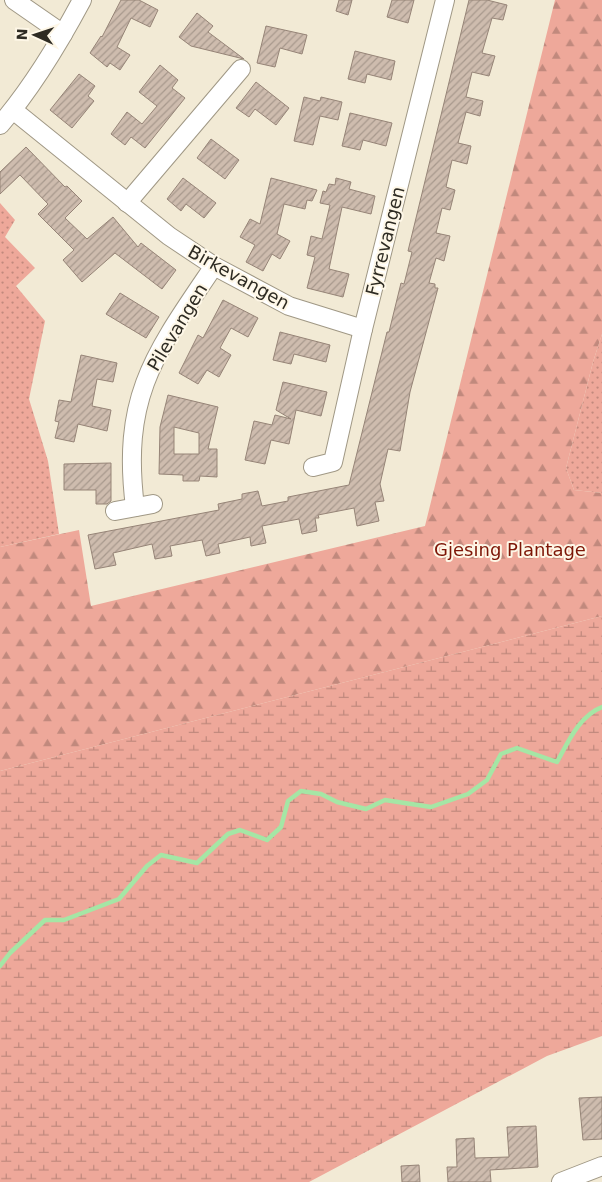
<svg xmlns="http://www.w3.org/2000/svg" width="602" height="1182" viewBox="0 0 602 1182" font-family="'DejaVu Sans',sans-serif">
<defs>
<pattern id="grass-dots" width="8" height="8" patternUnits="userSpaceOnUse" patternTransform="scale(1.25)"><rect width="8" height="8" fill="#eea89a"/><path d="M2 2h.1M6 6h.1" fill="none" stroke="#c1897d" stroke-width="1.8" stroke-linecap="round"/></pattern>
<pattern id="forest-firs" width="22" height="20" patternUnits="userSpaceOnUse" patternTransform="scale(1.25)"><rect width="22" height="20" fill="#eea89a"/><path d="M5 1l3.5 6h-7zM16 11l3.5 6h-7z" fill="#c1897d"/></pattern>
<pattern id="wetland-marsh" width="20" height="14" patternUnits="userSpaceOnUse" patternTransform="scale(1.25)"><rect width="20" height="14" fill="#eea89a"/><path d="M1 5h8M5 5V1M11 12h8M15 12V8" fill="none" stroke="#c1897d"/></pattern>
<pattern id="building-hatch" width="6" height="6" patternUnits="userSpaceOnUse" patternTransform="scale(1.25)"><rect width="6" height="6" fill="#cebcae"/><path d="M-1 1l2-2M0 6l6-6M5 7l2-2" fill="none" stroke="#a8998d"/></pattern>
</defs>
<rect width="100%" height="100%" fill="#f2ead5"/>
<g fill="url(#grass-dots)">
<path d="M0,203L15,220L5,237L35,268L16,286L45,321L29,399L48,461L59,534L0,547Z"/>
<path d="M602,334V493L574,490L566,468L593,362Z"/>
</g>
<path fill="url(#forest-firs)" d="M555,0H602V334L593,362L566,468L574,490L602,493V616L0,771V547L79,530L91,606L425,526Z"/>
<path fill="url(#wetland-marsh)" d="M602,616V1036L547,1056L309,1182H0V771Z"/>
<g fill="none" stroke-linecap="round" stroke-linejoin="round">
<path stroke="#a5e6a5" stroke-width="4.5" d="M0,966L10,953L45,920H64L119,899L147,866L161,855L197,863L228,834L240,830L267,840L281,827L288,801L301,791L321,794L337,802L366,809L385,800L431,807L468,794L487,780L501,754L517,748L557,762C568,742 580,715 602,707"/>
</g>
<g fill="url(#building-hatch)" stroke="#968477" fill-rule="evenodd">
<path d="M121,0H139L158,10L150,27L131,18L117,47L130,55L120,70L110,63L107,67L90,53L101,36L102,37Z"/>
<path d="M339,0H352L348,15L336,11Z"/>
<path d="M392,0H414L408,23L387,17Z"/>
<path d="M469,0H487L507,5L503,20L492,18L482,53L495,56L489,76L472,72L466,97L483,101L480,116L466,112L458,143L471,146L467,164L452,160L446,187L455,190L450,210L442,208L436,233L450,236L444,261L436,258L429,283L435,284V288H438L410,392L400,451L388,449L380,484L384,501L375,502L379,521L357,526L354,508L318,515L319,518H315L317,531L302,534L299,519L262,526L266,543L251,546L250,537L218,544L220,553L206,556L202,540L170,546L172,556L155,559L152,544L113,553L116,565L95,569L88,535L219,510L218,504L242,499V494L258,491L262,506L288,501V497L349,485L387,332H389L401,283L404,284L412,252L408,251Z"/>
<path d="M197,13L213,26L208,32L244,59L191,46L179,37Z"/>
<path d="M266,26L307,35L302,54L280,48L275,67L257,63Z"/>
<path d="M355,51L395,61L391,80L367,74L365,83L348,79Z"/>
<path d="M160,65L178,80L172,88L185,98L145,148L131,137L125,145L111,134L127,112L142,124L157,106L139,92Z"/>
<path d="M79,74L95,86L88,96L94,101L72,128L50,110Z"/>
<path d="M256,82L289,108L276,125L255,109L249,117L236,108Z"/>
<path d="M304,97L320,101L321,97L342,102L338,120L320,116L313,145L294,141Z"/>
<path d="M350,113L392,123L386,146L363,140L360,150L342,146Z"/>
<path d="M211,139L239,160L225,179L197,158Z"/>
<path d="M26,147L65,187L67,186L82,201L65,218L87,239L113,217L138,247L141,243L176,270L162,289L115,253L82,282L63,260L74,250L38,214L48,204L20,175L0,194V172Z"/>
<path d="M183,178L216,203L204,218L186,204L181,211L167,199Z"/>
<path d="M271,178L317,190L312,201L307,200L305,209L284,204L277,234L290,241L280,259L272,254L263,271L246,262L255,245L240,237L250,219L260,224Z"/>
<path d="M336,178L351,182L349,189L375,196L371,214L342,207L329,269L349,274L343,297L307,288L315,257L307,255L311,236L322,239L330,205L320,203L323,191L326,192L329,184L335,185Z"/>
<path d="M120,293L159,317L146,338L106,314Z"/>
<path d="M223,300L258,318L248,337L231,328L220,348L231,355L219,377L207,370L198,384L179,373L198,335L203,338Z"/>
<path d="M280,332L330,345L326,362L294,354L291,364L273,360Z"/>
<path d="M81,355L117,363L113,382L97,379L92,406L111,410L107,431L78,424L74,442L55,438L59,422L55,421L59,400L71,402Z"/>
<path d="M283,382L327,392L321,416L296,410L289,444L271,440L265,464L245,460L254,421L272,425L275,415L291,419L276,410Z"/>
<path d="M168,395L218,407L208,449H217V477L200,476L199,481H183V475L159,474L160,427ZM174,427L199,433V454H174Z"/>
<path d="M111,463V501L107,504H96V490H64V464Z"/>
<path d="M602,1097V1139L583,1140L579,1098Z"/>
<path d="M536,1126L538,1167L490,1170L491,1182H448L447,1167H457L456,1139L474,1138L475,1158L509,1157L507,1127Z"/>
<path d="M419,1165L420,1182H402L401,1166Z"/>
</g>
<g fill="none" stroke-linecap="round" stroke-linejoin="round">
<g stroke="#a09885" stroke-width="20">
<g id="minor">
<path d="M14,0L63,34"/>
<path d="M13,110L169,236L214,266L289,306L363,329"/>
<path d="M0,125C32,88 59,43 82,0"/>
<path d="M127,203L241,69"/>
<path d="M313,467L333,462L363,329L445,0"/>
<path d="M135,507C121,396 155,353 214,266"/>
<path d="M115,511L153,504"/>
<path d="M561,1182L602,1166"/>
</g>
</g>
<use href="#minor" stroke="#fff" stroke-width="18"/>
</g>
<g text-anchor="middle" dominant-baseline="central" stroke-width="4" stroke-linejoin="round" paint-order="stroke">
<g font-size="18" fill="#2e2b23" stroke="#fef7e7">
<text transform="translate(385 241) rotate(-76)">Fyrrevangen</text>
<text transform="translate(239 277) rotate(29)">Birkevangen</text>
<text transform="translate(177 327) rotate(-59)">Pilevangen</text>
</g>
<g font-size="18" fill="#7d1506" stroke="#fef7e7">
<text x="510" y="549">Gjesing Plantage</text>
</g>
</g>
<g transform="translate(35 35) rotate(273)" stroke="#fef7e7" stroke-width="4" paint-order="stroke">
<path d="M0-4L9 19L0 12L-9 19Z" fill="#2e2b23"/>
<text y="-8" font-size="14" font-weight="bold" text-anchor="middle" fill="#2e2b23">N</text>
</g>
</svg>
